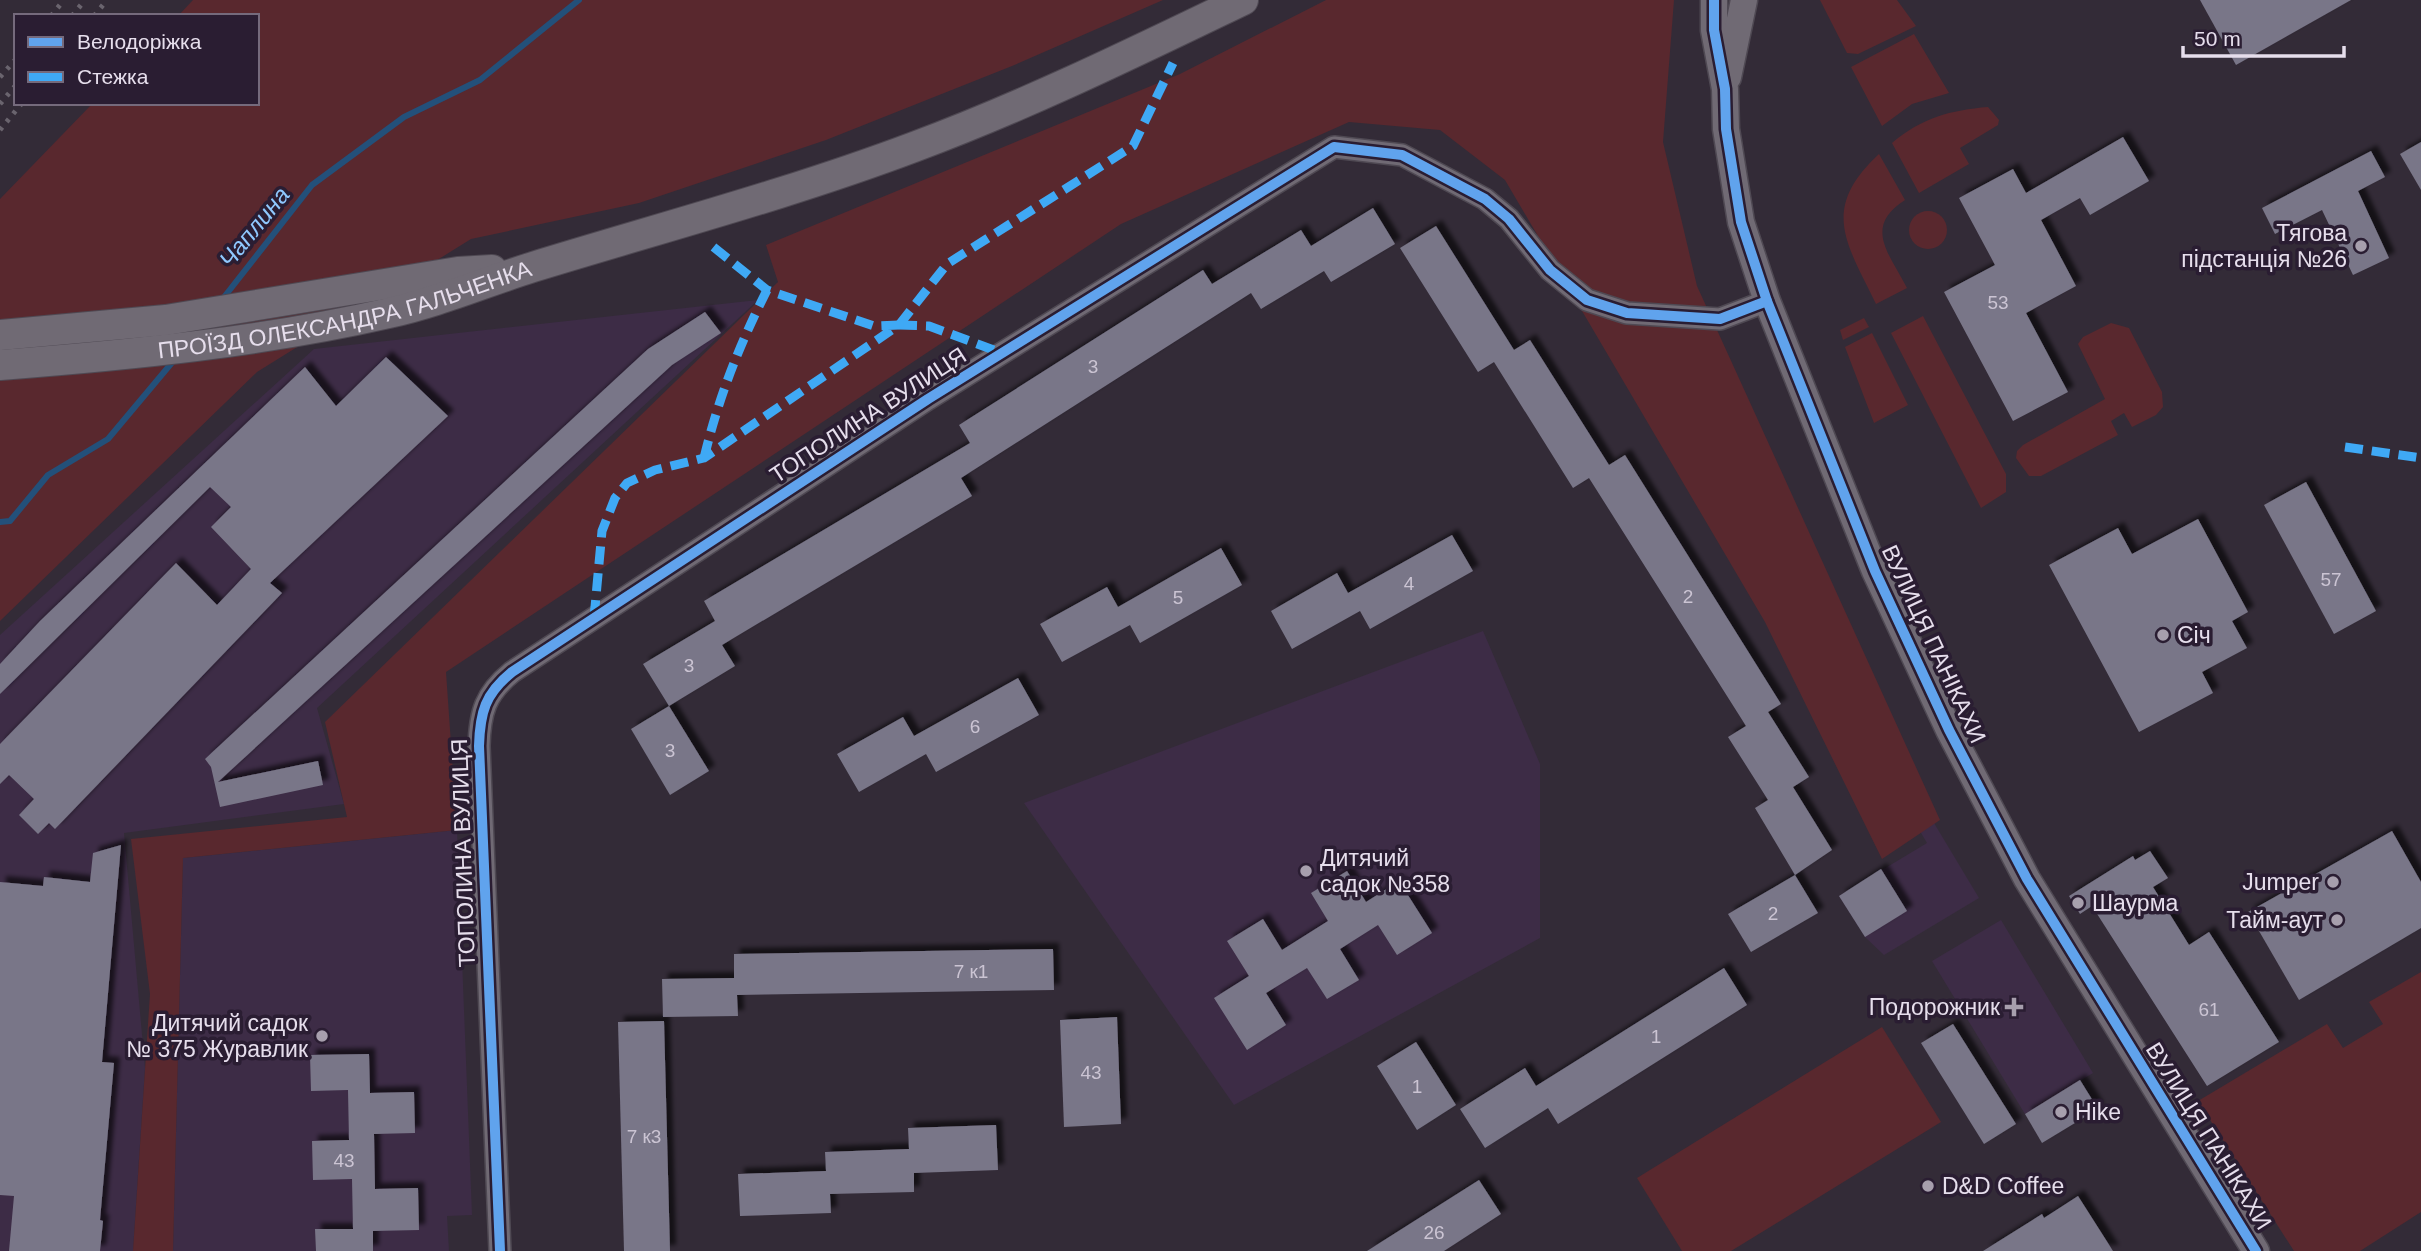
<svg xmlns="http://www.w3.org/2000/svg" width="2421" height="1251" viewBox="0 0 2421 1251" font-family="Arial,sans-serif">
<defs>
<filter id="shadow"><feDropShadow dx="6" dy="-6" stdDeviation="2" flood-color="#0009"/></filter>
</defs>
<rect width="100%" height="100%" fill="#332b37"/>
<g fill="#3d2c46">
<path d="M758,300L317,708L344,804L124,833L145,1068L133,1251H0V635L314,349Z"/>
<path d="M1483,631L1540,764V938L1234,1105L1024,803Z"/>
<path d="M1928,813L1979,898L1884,955L1865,937L1839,896L1927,843L1914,821Z"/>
<path d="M457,830L472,1215L447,1216L449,1251H173L183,858Z"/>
<path d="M2001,920L2093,1073L2025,1114L1932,961Z"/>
</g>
<g fill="#59282e">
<path d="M193,0H1163L1012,66L826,140L639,203L471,239L257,372L0,621V199L93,103H257V16H178Z"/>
<path d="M1326,0H1674L1663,142L1697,286L1940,820L1882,859L1765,622L1505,180L1440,130L1349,122L1121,224L446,672L457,830L183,858L173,1251H133L150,994L131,839L347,817L325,722L778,282L766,245L1180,74Z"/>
<path d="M1820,0H1897L1916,26L1858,54L1847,53Z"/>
<path d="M1914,34L1949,93L1912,104L1882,126L1851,67Z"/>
<path d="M1988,107L1999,120L1998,125L1960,148L1969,164L1919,193L1892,143C1921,118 1951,110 1988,107Z"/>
<path d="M1879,154L1905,200C1863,227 1889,253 1907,288L1876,304C1846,242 1820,209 1879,154Z"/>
<circle cx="1928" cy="230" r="19"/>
<path d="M1923,316L2006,474V492L1981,508L1891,333Z"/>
<path d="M1864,318L1869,327L1843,340L1840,330Z"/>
<path d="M2111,323L2129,328L2162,392L2163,407L2156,415L2132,427L2124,413L2111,421L2118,435L2041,476H2029L2016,458L2017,451L2023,445L2105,399L2078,344L2083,337Z"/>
<path d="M1872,333L1908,405L1874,423L1845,347Z"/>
<path d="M2421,972V1212L2360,1251H2294L2198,1101L2327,1024L2343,1048L2383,1024L2369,1002Z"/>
<path d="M1882,1027L1941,1122L1731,1251H1682L1637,1178Z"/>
</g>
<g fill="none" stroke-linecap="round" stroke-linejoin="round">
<g stroke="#23507a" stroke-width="6">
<path d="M221,301L312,185L404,117L480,80L579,0"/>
<path d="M0,522L10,521L48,475L108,439L175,359"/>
</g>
</g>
<g fill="#797688" filter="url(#shadow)">
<path d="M2200,0H2351L2236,65Z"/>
<path d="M2123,137L2149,181L2090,215L2080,198L2041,220L2076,286L2026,313L2068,392L2013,421L1944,292L1995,265L1959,198L2013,169L2026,193Z"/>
<path d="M2421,142V190L2400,154Z"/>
<path d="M2371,151L2385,177L2358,191L2389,258L2353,275L2322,210L2275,234L2262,208Z"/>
<path d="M1373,208L1395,244L1331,282L1324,271L1261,309L1251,293L961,478L972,496L722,645L735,666L669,706L643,664L715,621L704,601L970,443L959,425L1203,270L1212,284L1301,230L1311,246Z"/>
<path d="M1436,226L1514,350L1530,340L1609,465L1625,455L1781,704L1768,712L1809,777L1793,787L1832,850L1795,875L1755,808L1768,800L1728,737L1746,726L1589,478L1573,488L1494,362L1478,372L1400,248Z"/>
<path d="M705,312L721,333L672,365L218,782L318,761L323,785L220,807L211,767L205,759L648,349Z"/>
<path d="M386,357L448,416L270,583L282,593L55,829L49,823L38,834L19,815L34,799L9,775L0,784V744L176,563L217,605L251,569L211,527L231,507L210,487L0,694V664L40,621L305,367L336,406Z"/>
<path d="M2306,482L2376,611L2334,634L2264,505Z"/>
<path d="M2198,519L2248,612L2232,621L2247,648L2202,672L2213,693L2139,732L2049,565L2118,528L2132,554Z"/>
<path d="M1452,535L1473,571L1370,629L1360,611L1292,649L1271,611L1337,573L1348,593Z"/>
<path d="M1221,548L1242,585L1140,643L1130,625L1062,662L1040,624L1107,587L1118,607Z"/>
<path d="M1018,678L1039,715L936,772L926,754L859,792L837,754L903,717L914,736Z"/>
<path d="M669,706L709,771L670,795L631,729Z"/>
<path d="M2392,831L2421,882V928L2299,1000L2248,912Z"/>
<path d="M121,845L102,1062L114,1063L100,1220L103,1221L100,1251H9L14,1196L0,1195V882L43,886L44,877L90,882L93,853Z"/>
<path d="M2150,851L2168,878L2153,887L2189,945L2209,932L2279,1042L2207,1086L2092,906L2080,914L2069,896L2133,856L2135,860Z"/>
<path d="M1881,869L1907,911L1865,937L1839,896Z"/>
<path d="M1347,871L1366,902L1399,881L1432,933L1397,955L1378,925L1340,949L1359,980L1327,999L1307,968L1266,993L1286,1025L1247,1050L1214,998L1249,976L1227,941L1263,919L1282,950L1328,921L1311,893Z"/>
<path d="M1795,875L1818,913L1751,952L1728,914Z"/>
<path d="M1053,949L1054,990L737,995L738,1016L663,1017L662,979L734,978V954Z"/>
<path d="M1724,968L1747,1005L1558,1124L1548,1108L1485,1148L1460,1109L1525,1068L1536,1086Z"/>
<path d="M1117,1017L1121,1124L1064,1127L1060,1020Z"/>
<path d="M664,1021L670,1251H624L618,1022Z"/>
<path d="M1953,1024L2016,1124L1984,1144L1921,1043Z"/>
<path d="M1416,1042L1456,1105L1417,1130L1377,1066Z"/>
<path d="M369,1054L370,1093L414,1092L415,1133L374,1134L375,1189L418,1188L419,1230L373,1231V1251H316L315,1229H353L352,1179L313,1180L312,1141L349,1140L348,1090L311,1091L310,1055Z"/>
<path d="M2080,1080L2098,1109L2042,1143L2025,1114Z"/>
<path d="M996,1125L998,1170L914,1173V1192L830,1194L831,1213L740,1216L738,1174L826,1171L825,1152L909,1149L908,1128Z"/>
<path d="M1479,1180L1501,1214L1444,1251H1367Z"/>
<path d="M2078,1196L2113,1251H1983L2042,1214L2044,1218Z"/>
</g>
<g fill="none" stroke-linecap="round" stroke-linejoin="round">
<g stroke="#4f4953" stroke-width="24">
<path id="minor" d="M500,1251L479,746C480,712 485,694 512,672L928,399L1334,147L1402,155L1485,199L1509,219L1550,270L1587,300L1627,313L1720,319L1767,301"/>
</g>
<g stroke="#4f4953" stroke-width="29">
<g id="tertiary">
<path d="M1714,0V30L1725,89L1726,129L1741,222L1767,301L1875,571L1949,730L2027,879L2256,1251"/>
<path d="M1728,77L1744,0"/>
</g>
</g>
<g stroke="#4f4953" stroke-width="32">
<g id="secondary">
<path d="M0,335L166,320L458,272L492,270"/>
<path id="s1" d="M0,365C130,355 262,342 389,313C439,302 485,282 533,267C660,228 789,194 914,147C1027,105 1135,52 1243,0"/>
</g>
</g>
<use href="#minor" stroke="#706a74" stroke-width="21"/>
<use href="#tertiary" stroke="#706a74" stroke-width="26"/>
<use href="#secondary" stroke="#706a74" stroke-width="30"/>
<g stroke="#6a646e" stroke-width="5" stroke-dasharray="3.5 7" stroke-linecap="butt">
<path d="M51,16L64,0"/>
<path d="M72,16L85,0"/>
<path d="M94,16L107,0"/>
<path d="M0,77L16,59"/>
<path d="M0,104L16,85"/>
<path d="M0,130L22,103"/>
</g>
<g stroke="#3fa9f5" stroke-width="9" stroke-dasharray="18 9" stroke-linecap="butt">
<path d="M899,325L947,264L1133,146L1173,63"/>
<path d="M899,325L929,326L1002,353"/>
<path d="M2345,447L2421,458"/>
<path d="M704,458C719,396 739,346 767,290"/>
<path d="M594,618L602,531L615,498L627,483L655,470L704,458L899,325L874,326L767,290L711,245"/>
</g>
<g stroke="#2a1d32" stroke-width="15">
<g id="cycleway">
<path d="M1714,0V30L1725,89L1726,129L1741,222L1767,301L1875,571L1949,730L2027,879L2256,1251"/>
<path d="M500,1251L479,746C480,712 485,694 512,672L928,399L1334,147L1402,155L1485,199L1509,219L1550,270L1587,300L1627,313L1720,319L1767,301"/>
</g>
</g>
<use href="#cycleway" stroke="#60a3ed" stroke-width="10"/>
</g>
<g fill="#a79fad" stroke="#2a1d32" stroke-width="2.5">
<circle cx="2361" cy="246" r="7"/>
<circle cx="2163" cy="635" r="7"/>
<circle cx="1306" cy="871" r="7"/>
<circle cx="2333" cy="882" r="7"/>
<circle cx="2078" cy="903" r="7"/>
<circle cx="2337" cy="920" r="7"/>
<path d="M2010.5 996.5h7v7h7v7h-7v7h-7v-7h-7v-7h7z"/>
<circle cx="322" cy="1036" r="7"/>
<circle cx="2061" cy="1112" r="7"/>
<circle cx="1928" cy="1186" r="7"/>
</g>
<g text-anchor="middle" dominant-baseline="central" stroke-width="7" stroke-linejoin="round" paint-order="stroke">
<g font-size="19" fill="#cbc4d3">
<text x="1998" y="302">53</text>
<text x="1093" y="366">3</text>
<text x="2331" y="579">57</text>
<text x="1409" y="583">4</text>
<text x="1688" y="596">2</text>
<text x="1178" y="597">5</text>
<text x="689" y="665">3</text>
<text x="975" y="726">6</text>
<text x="670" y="750">3</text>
<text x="1773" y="913">2</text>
<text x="971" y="971">7 к1</text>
<text x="2209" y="1009">61</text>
<text x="1656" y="1036">1</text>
<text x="1091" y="1072">43</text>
<text x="1417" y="1086">1</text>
<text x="644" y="1136">7 к3</text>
<text x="344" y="1160">43</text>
<text x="1434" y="1232">26</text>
</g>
<g font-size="23" fill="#e6deec" stroke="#2a1d32" text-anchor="end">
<text x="2347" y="233">Тягова<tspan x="2347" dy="26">пiдстанцiя №26</tspan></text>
<text x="2177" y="635" text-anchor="start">Січ</text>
<text x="1320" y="858" text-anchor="start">Дитячий<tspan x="1320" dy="26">садок №358</tspan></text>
<text x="2319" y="882">Jumper</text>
<text x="2092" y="903" text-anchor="start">Шаурма</text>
<text x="2323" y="920">Тайм-аут</text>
<text x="2000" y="1007">Подорожник</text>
<text x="308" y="1023">Дитячий садок<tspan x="308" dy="26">№ 375 Журавлик</tspan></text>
<text x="2075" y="1112" text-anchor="start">Hike</text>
<text x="1942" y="1186" text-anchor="start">D&amp;D Coffee</text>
</g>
<g font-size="23" fill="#e6deec" stroke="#2a1d32">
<text stroke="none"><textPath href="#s1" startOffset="350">ПРОЇЗД ОЛЕКСАНДРА ГАЛЬЧЕНКА</textPath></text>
<text transform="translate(868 415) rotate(-33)">ТОПОЛИНА ВУЛИЦЯ</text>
<text transform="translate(1934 644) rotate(65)">ВУЛИЦЯ ПАНІКАХИ</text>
<text transform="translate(463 853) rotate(-92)">ТОПОЛИНА ВУЛИЦЯ</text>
<text transform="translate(2209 1136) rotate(58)">ВУЛИЦЯ ПАНІКАХИ</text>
</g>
<g font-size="24" font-style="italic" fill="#8fc8fe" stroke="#2a1d32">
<text transform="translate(254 227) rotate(-51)">Чаплина</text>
</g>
</g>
<rect x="14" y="14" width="245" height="91" fill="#2a1d32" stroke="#756a7c" stroke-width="2"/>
<rect x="28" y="37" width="35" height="10" fill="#60a3ed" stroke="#756a7c" stroke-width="2"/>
<text x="77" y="49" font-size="21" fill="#e6deec">Велодоріжка</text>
<rect x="28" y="72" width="35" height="10" fill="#3fa9f5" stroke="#756a7c" stroke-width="2"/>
<text x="77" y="84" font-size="21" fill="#e6deec">Стежка</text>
<path d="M2183 46v10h161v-10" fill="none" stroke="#e6deec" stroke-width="3.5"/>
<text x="2194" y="46" font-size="21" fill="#e6deec" stroke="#2a1d32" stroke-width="5" paint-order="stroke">50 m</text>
</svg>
